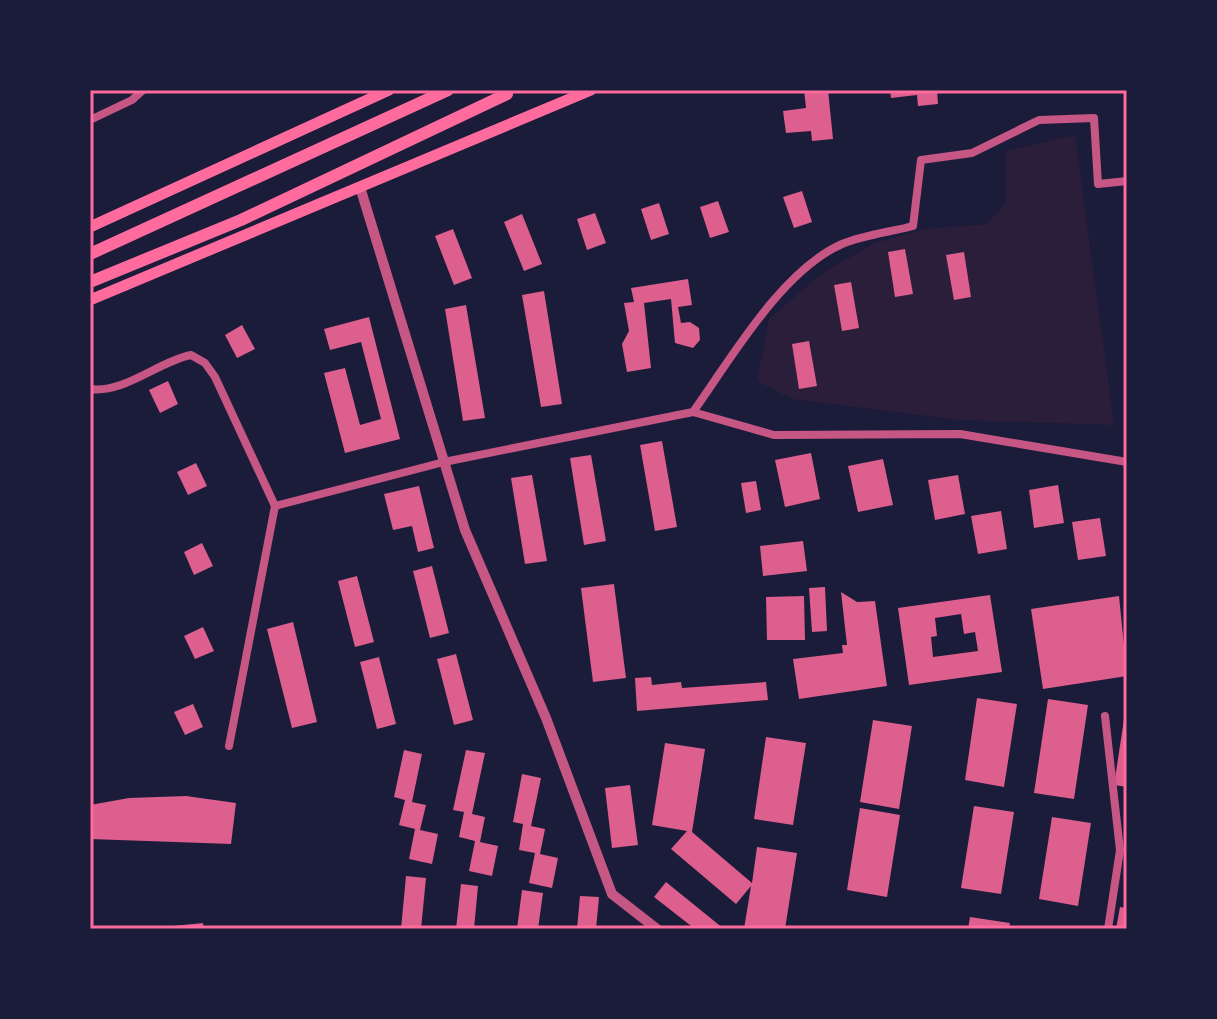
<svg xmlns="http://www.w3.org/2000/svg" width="1217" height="1019" viewBox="0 0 1217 1019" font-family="Rubik,sans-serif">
<rect width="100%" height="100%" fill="#1b1b3a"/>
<path fill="#2a1e3b" d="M1075,135L1114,425L959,420L792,399L757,381L769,319L824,272L875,243L925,229L987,224L1006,202V151Z"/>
<g fill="#dd5f8e" fill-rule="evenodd">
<path d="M804,90H828L833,139L812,141L811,131L786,133L783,111L806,108Z"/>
<path d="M890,90H937L938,104L918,106L917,95L891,98Z"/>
<path d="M802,191L812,222L794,228L783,197Z"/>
<path d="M718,201L729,232L710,238L700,207Z"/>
<path d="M659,203L669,234L651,240L641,209Z"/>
<path d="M595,213L606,243L587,250L577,219Z"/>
<path d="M522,214L542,264L524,271L504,222Z"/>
<path d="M453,229L472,278L454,285L435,236Z"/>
<path d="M905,249L913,294L895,297L888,252Z"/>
<path d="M964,252L971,297L954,300L946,255Z"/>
<path d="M688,279L692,305L678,307L681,323L690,322L699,328L700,340L693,348L675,343L671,299L644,303L651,368L627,372L622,344L629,331L624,303L634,302L631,288Z"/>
<path d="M851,282L859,328L842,331L834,285Z"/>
<path d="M544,291L562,404L541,407L522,295Z"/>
<path d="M466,305L485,418L463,421L445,309Z"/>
<path d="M369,317L400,439L345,453L324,373L345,368L360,425L381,419L361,342L330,350L324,329Z"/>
<path d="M242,325L255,349L237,358L225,335Z"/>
<path d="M809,341L817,386L799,389L792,344Z"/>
<path d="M168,381L178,404L160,413L149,390Z"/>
<path d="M662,441L677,527L655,531L640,445Z"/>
<path d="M811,453L820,499L785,507L775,460Z"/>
<path d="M591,455L606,541L584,545L570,458Z"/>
<path d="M883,459L893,505L858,512L848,466Z"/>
<path d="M196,463L207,486L188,495L177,472Z"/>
<path d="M532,475L547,561L525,564L511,478Z"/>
<path d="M958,475L965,514L935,520L928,480Z"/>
<path d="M756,481L761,510L746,513L741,483Z"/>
<path d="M1058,485L1064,523L1034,528L1029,490Z"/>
<path d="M419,486L434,548L418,552L412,526L393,530L384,494Z"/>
<path d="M1001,511L1007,549L978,554L971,516Z"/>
<path d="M1100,518L1106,556L1078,560L1072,522Z"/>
<path d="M803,541L807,571L763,576L760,546Z"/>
<path d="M202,543L213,566L194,575L184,552Z"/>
<path d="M432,566L449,633L430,638L413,571Z"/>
<path d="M357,576L374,642L355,647L338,581Z"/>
<path d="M614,584L626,678L593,682L581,588Z"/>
<path d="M825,587L827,631L812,632L809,588Z"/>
<path d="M841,592L857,602L875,601L887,686L799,699L793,659L843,653L842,645H847Z"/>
<path d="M990,595L1002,672L909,685L898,608ZM961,614L964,634L975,632L978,651L933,657L931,637L937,636L935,618Z"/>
<path d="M804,596L805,640H767L766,597Z"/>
<path d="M1119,596L1127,676L1043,689L1031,609Z"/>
<path d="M293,622L317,722L292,728L267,629Z"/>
<path d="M203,627L214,651L195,659L184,636Z"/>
<path d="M456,654L473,720L454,725L437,659Z"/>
<path d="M379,657L396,724L377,729L360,662Z"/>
<path d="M651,677L652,685L681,682L682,688L766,682L768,700L637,711L635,678Z"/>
<path d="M977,698L1017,704L1004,787L965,780Z"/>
<path d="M1048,699L1088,705L1074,799L1034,793Z"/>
<path d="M193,704L203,727L185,735L174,712Z"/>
<path d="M1125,713H1127V787L1114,785Z"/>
<path d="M873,720L912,726L899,809L860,802Z"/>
<path d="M766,737L806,743L793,825L754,819Z"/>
<path d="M665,743L705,749L692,832L752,883L757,847L797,853L785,929H744L751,886L736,904L671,849L687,831L652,825Z"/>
<path d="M404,750L422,754L412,802L426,805L420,830L438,834L432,864L409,859L415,829L399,825L405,800L394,797Z"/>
<path d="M466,750L485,753L472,814L485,817L480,842L498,846L492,876L469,871L475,841L459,837L464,812L453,810Z"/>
<path d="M522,774L541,778L531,826L545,829L540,854L558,858L552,888L529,883L535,853L519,850L523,824L513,822Z"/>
<path d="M630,785L638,845L612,848L605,788Z"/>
<path d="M186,796L236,803L231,844L90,839V805L129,798Z"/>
<path d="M974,806L1014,812L1001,894L961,888Z"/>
<path d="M860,808L900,815L887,897L847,890Z"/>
<path d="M1052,817L1091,823L1078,906L1039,899Z"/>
<path d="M406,876L426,878L421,929H401Z"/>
<path d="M666,882L724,929H695L654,897Z"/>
<path d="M461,884L478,886L474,929H456Z"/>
<path d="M522,890L543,893L538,929H517Z"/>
<path d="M580,896L599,897L596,929H577Z"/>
<path d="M1120,907L1127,908V929H1116Z"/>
<path d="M970,917L1010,923L1009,929H968Z"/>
<path d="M203,923L204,929H163V927Z"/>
</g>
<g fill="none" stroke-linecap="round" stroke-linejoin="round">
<g stroke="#c65784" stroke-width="8">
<path d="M90,120L132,100L143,90"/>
<path d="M90,389C124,394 159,361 191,355L205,363L215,377L275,506L229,746"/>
<path d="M693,412L774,435L960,434L1127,462"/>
<path d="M275,506L444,462L693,412C731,359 781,271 842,244C864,235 890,232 913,226L921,160L972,153L1039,120L1094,118L1098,184L1127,181"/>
<path d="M1105,716L1120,850L1108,929"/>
</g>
<path stroke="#c65784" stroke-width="10" d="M360,187L465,530L546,718L612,894L657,929"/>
<g stroke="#ff6b9d" stroke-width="11">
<path d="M90,227L389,90"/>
<path d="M90,300L591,90"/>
</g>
<g stroke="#ff6b9d" stroke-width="12">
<path d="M90,254L448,90"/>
<path d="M90,282L241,220L507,94"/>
</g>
</g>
<rect width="1217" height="1019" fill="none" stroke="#1b1b3a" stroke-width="184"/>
<rect x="92" y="92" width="1033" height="835" fill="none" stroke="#ff6b9d" stroke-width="3"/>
</svg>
